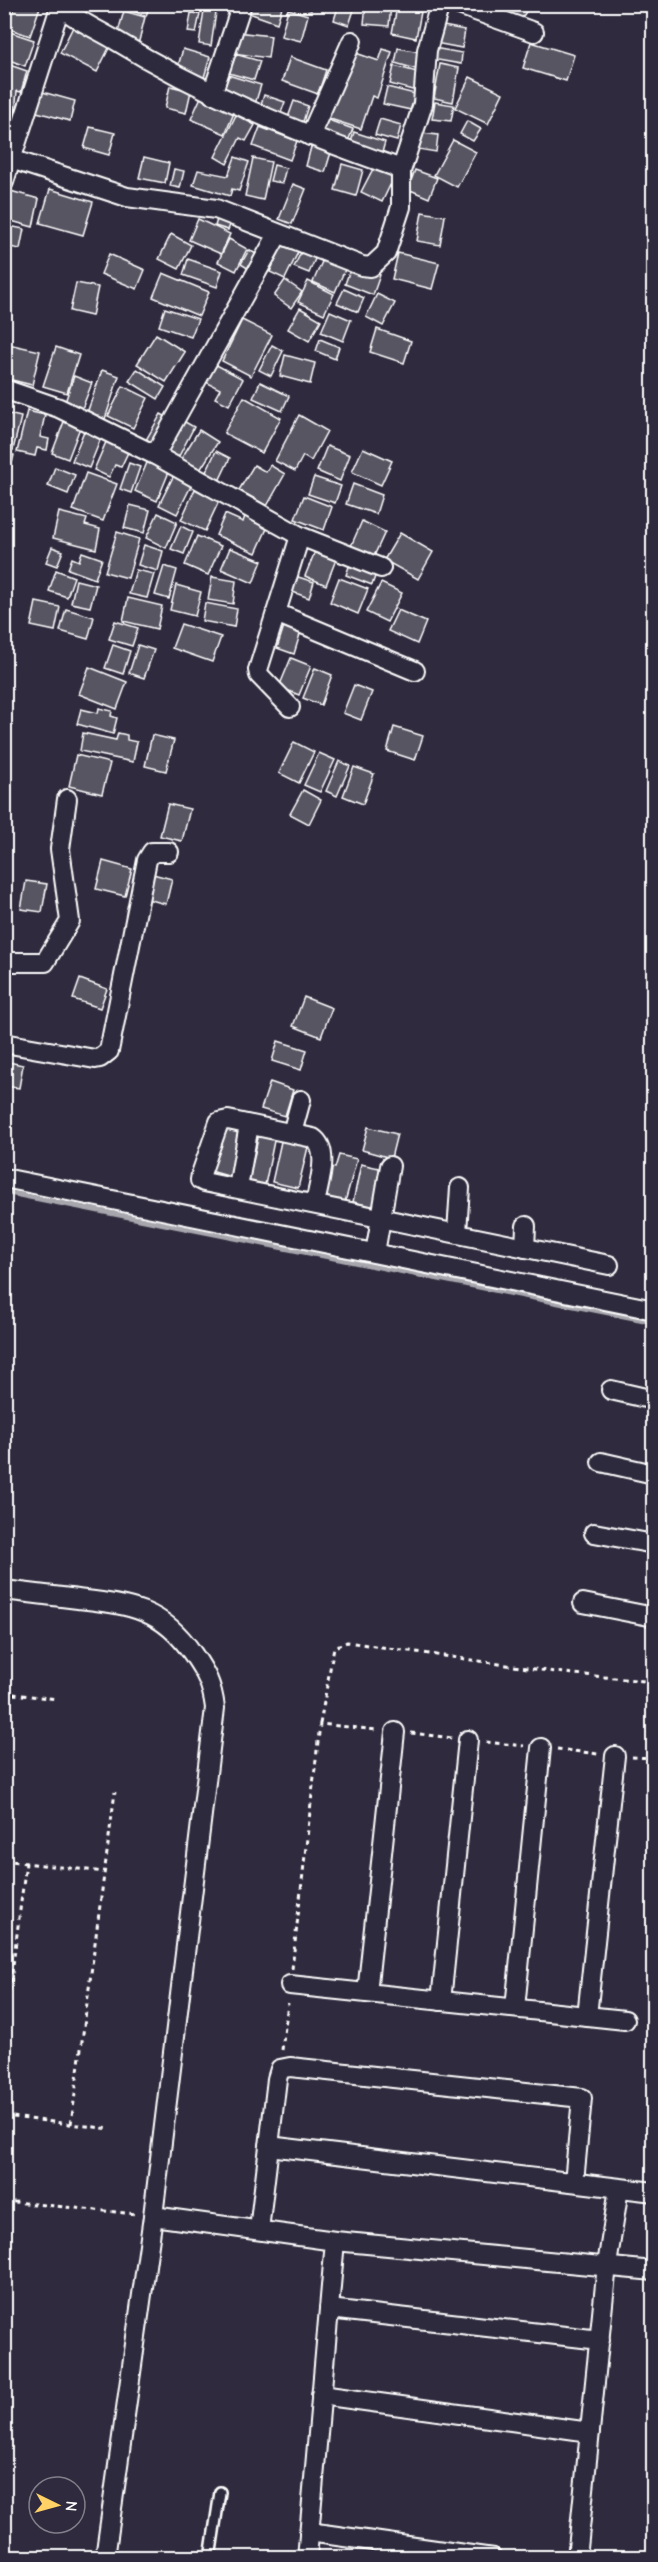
<svg xmlns="http://www.w3.org/2000/svg" width="658" height="2562" viewBox="0 0 658 2562" font-family="'Comic Neue',sans-serif">
<rect width="100%" height="100%" fill="#2f2a3d"/>
<filter id="ink" filterUnits="userSpaceOnUse"><feTurbulence type="fractalNoise" baseFrequency=".0167" numOctaves="2"/><feDisplacementMap in="SourceGraphic" scale="12" xChannelSelector="R" yChannelSelector="G"/><feConvolveMatrix kernelMatrix="1 2 1 2 8 2 1 2 1" color-interpolation-filters="sRGB"/></filter>
<g filter="url(#ink)">
<g fill="none" stroke-linecap="round" stroke-linejoin="round">
<path stroke="#a7a6ad" stroke-width="5" d="M4,1192L654,1322"/>
</g>
<g fill="#595564" stroke="#fff" stroke-width="1.5">
<path d="M15,4H41L30,36L7,28Z"/>
<path d="M130,4H150L146,16L128,9Z"/>
<path d="M252,4H283L277,23L249,13Z"/>
<path d="M292,4H313L311,10Z"/>
<path d="M339,4H356L349,25L334,20Z"/>
<path d="M366,4H391L389,26L364,24Z"/>
<path d="M488,4H531L518,24Z"/>
<path d="M397,7L421,12L416,38L392,33Z"/>
<path d="M288,9L308,15L301,41L281,36Z"/>
<path d="M204,10L216,12L211,46L199,44Z"/>
<path d="M124,11L145,17L138,45L116,39Z"/>
<path d="M191,13L200,14L196,33L188,32Z"/>
<path d="M438,25L465,30L462,48L435,43Z"/>
<path d="M73,27L110,46L97,72L60,53Z"/>
<path d="M4,30L34,40L25,66L4,58Z"/>
<path d="M236,32L271,36L268,58L233,53Z"/>
<path d="M531,42L574,55L566,81L523,68Z"/>
<path d="M398,48L420,52L416,69L395,63Z"/>
<path d="M434,48L462,53L461,64L432,59Z"/>
<path d="M183,49L210,57L203,81L176,73Z"/>
<path d="M383,49L392,52L377,98L372,96L361,129L327,118L350,51L379,61Z"/>
<path d="M231,53L260,61L254,80L225,72Z"/>
<path d="M290,57L326,70L318,94L282,81Z"/>
<path d="M4,63L27,71L21,92L17,91L14,125L4,124Z"/>
<path d="M440,64L459,68L453,102L434,98Z"/>
<path d="M394,66L425,74L420,92L390,84Z"/>
<path d="M228,75L261,85L255,104L223,94Z"/>
<path d="M470,77L503,93L488,124L455,108Z"/>
<path d="M170,86L191,91L186,113L165,108Z"/>
<path d="M387,87L415,94L411,110L383,104Z"/>
<path d="M39,91L75,101L70,121L33,111Z"/>
<path d="M264,95L285,102L279,118L259,111Z"/>
<path d="M201,97L234,113L225,134L191,119Z"/>
<path d="M294,101L308,106L301,128L286,123Z"/>
<path d="M435,102L454,105L451,121L432,119Z"/>
<path d="M236,115L255,125L246,141L240,138L227,164L215,157Z"/>
<path d="M323,118L353,129L346,146L316,135Z"/>
<path d="M380,119L401,125L397,141L375,135Z"/>
<path d="M467,121L481,129L473,141L460,134Z"/>
<path d="M90,127L115,133L109,155L84,148Z"/>
<path d="M260,127L297,141L290,160L253,146Z"/>
<path d="M354,132L385,142L381,156L350,145Z"/>
<path d="M421,133L438,135L436,152L418,149Z"/>
<path d="M453,140L476,152L457,187L434,175Z"/>
<path d="M312,143L332,149L325,172L306,166Z"/>
<path d="M144,157L169,163L165,183L139,178Z"/>
<path d="M235,157L249,162L239,191L232,189L230,196L193,185L198,170L228,176Z"/>
<path d="M253,158L271,162L263,200L245,196Z"/>
<path d="M342,164L363,170L356,196L335,190Z"/>
<path d="M274,165L286,168L282,183L270,181Z"/>
<path d="M375,165L395,175L382,202L361,192Z"/>
<path d="M174,169L184,171L180,188L170,186Z"/>
<path d="M415,170L437,178L429,198L408,189Z"/>
<path d="M293,184L306,189L292,224L279,219Z"/>
<path d="M50,189L93,202L83,235L40,223Z"/>
<path d="M7,190L39,199L33,227L4,219Z"/>
<path d="M422,212L445,216L440,245L417,241Z"/>
<path d="M218,216L232,220L228,230L215,226Z"/>
<path d="M198,219L230,234L221,254L189,240Z"/>
<path d="M4,225L24,229L20,249L4,246Z"/>
<path d="M171,234L191,245L179,269L159,259Z"/>
<path d="M229,239L247,249L236,271L218,262Z"/>
<path d="M285,239L301,246L285,279L270,272Z"/>
<path d="M304,246L318,252L309,273L294,267Z"/>
<path d="M249,250L260,256L252,271L241,264Z"/>
<path d="M398,253L439,263L432,289L392,279Z"/>
<path d="M109,254L145,270L137,289L101,274Z"/>
<path d="M325,255L347,265L335,292L313,282Z"/>
<path d="M188,259L222,271L217,287L183,275Z"/>
<path d="M352,264L380,275L373,295L345,284Z"/>
<path d="M163,273L209,292L199,316L153,297Z"/>
<path d="M285,280L302,292L291,308L274,296Z"/>
<path d="M308,281L334,294L324,314L298,302Z"/>
<path d="M76,283L98,287L92,316L70,311Z"/>
<path d="M344,289L364,298L358,312L337,303Z"/>
<path d="M377,294L395,303L383,326L366,317Z"/>
<path d="M165,308L198,319L191,337L159,326Z"/>
<path d="M300,308L321,320L309,341L288,329Z"/>
<path d="M330,311L351,320L343,341L321,332Z"/>
<path d="M242,320L272,335L251,376L222,361Z"/>
<path d="M377,329L411,341L404,363L370,352Z"/>
<path d="M156,334L185,352L166,382L137,364Z"/>
<path d="M320,339L339,347L335,359L316,351Z"/>
<path d="M8,344L40,351L32,385L4,378Z"/>
<path d="M272,345L283,351L271,376L259,370Z"/>
<path d="M56,347L79,355L67,393L43,386Z"/>
<path d="M285,355L315,363L310,384L280,376Z"/>
<path d="M209,361L243,379L229,405L215,398L220,389L200,379Z"/>
<path d="M137,369L165,387L158,399L129,381Z"/>
<path d="M102,370L119,376L105,419L87,413Z"/>
<path d="M74,376L92,383L81,411L64,405Z"/>
<path d="M260,382L289,396L282,411L253,398Z"/>
<path d="M123,386L148,398L133,428L108,416Z"/>
<path d="M244,397L281,418L262,453L224,433Z"/>
<path d="M27,411L45,415L40,437L49,439L47,450L37,448L35,456L17,452Z"/>
<path d="M4,413L21,417L13,450L4,447Z"/>
<path d="M161,414L172,420L157,446L146,440Z"/>
<path d="M299,415L327,431L311,461L303,456L295,471L275,461Z"/>
<path d="M178,418L194,427L178,458L161,449Z"/>
<path d="M65,419L81,425L68,459L52,453Z"/>
<path d="M86,426L103,433L89,468L72,461Z"/>
<path d="M199,430L218,442L200,470L181,459Z"/>
<path d="M109,435L131,446L121,467L115,465L109,477L94,470Z"/>
<path d="M327,446L350,455L340,481L317,471Z"/>
<path d="M363,448L392,461L381,485L352,472Z"/>
<path d="M216,451L230,458L219,481L205,474Z"/>
<path d="M4,453L14,455L9,476L4,475Z"/>
<path d="M149,458L171,467L157,501L135,491Z"/>
<path d="M129,463L140,467L131,493L120,489Z"/>
<path d="M254,465L266,472L270,465L285,474L267,506L239,490Z"/>
<path d="M55,467L75,475L68,494L48,486Z"/>
<path d="M86,473L117,484L103,521L73,510Z"/>
<path d="M174,475L192,484L177,514L159,505Z"/>
<path d="M314,477L341,486L335,503L308,494Z"/>
<path d="M353,484L382,495L376,514L346,504Z"/>
<path d="M195,489L219,501L205,531L181,520Z"/>
<path d="M304,496L332,507L324,530L295,519Z"/>
<path d="M130,505L150,510L144,533L124,528Z"/>
<path d="M59,512L87,519L85,525L100,529L96,549L53,538Z"/>
<path d="M158,513L177,522L166,548L146,538Z"/>
<path d="M246,513L269,524L256,553L216,535L225,514L243,522Z"/>
<path d="M362,521L385,532L374,556L351,546Z"/>
<path d="M181,526L193,532L184,554L171,549Z"/>
<path d="M117,532L139,539L128,578L105,572Z"/>
<path d="M400,533L433,552L418,579L384,560Z"/>
<path d="M197,536L221,546L208,575L185,565Z"/>
<path d="M144,545L163,551L158,571L138,565Z"/>
<path d="M52,547L63,551L57,566L46,562Z"/>
<path d="M230,548L262,561L253,583L221,569Z"/>
<path d="M316,549L337,557L326,585L305,576Z"/>
<path d="M82,552L102,559L95,579L68,569L72,558L79,561Z"/>
<path d="M351,561L377,571L372,585L346,575Z"/>
<path d="M164,566L177,570L169,599L155,595Z"/>
<path d="M56,570L74,577L67,597L49,591Z"/>
<path d="M136,570L154,574L147,598L129,594Z"/>
<path d="M295,576L314,582L309,598L290,591Z"/>
<path d="M212,577L236,581L233,604L208,600Z"/>
<path d="M339,578L368,589L358,614L330,602Z"/>
<path d="M76,580L96,585L90,607L71,603Z"/>
<path d="M381,583L402,593L387,622L366,612Z"/>
<path d="M176,585L201,592L195,616L170,610Z"/>
<path d="M128,598L162,606L157,629L123,621Z"/>
<path d="M36,602L60,607L55,631L31,626Z"/>
<path d="M205,603L237,609L234,627L202,621Z"/>
<path d="M66,609L94,617L88,639L60,631Z"/>
<path d="M398,610L426,622L417,644L388,631Z"/>
<path d="M115,621L138,628L132,646L109,639Z"/>
<path d="M181,624L221,637L212,662L172,648Z"/>
<path d="M284,626L301,631L294,654L277,648Z"/>
<path d="M113,645L130,651L123,674L105,668Z"/>
<path d="M138,645L154,650L144,678L129,673Z"/>
<path d="M291,658L311,666L299,695L279,687Z"/>
<path d="M89,667L127,682L117,709L79,694Z"/>
<path d="M315,668L332,675L321,705L303,698Z"/>
<path d="M354,685L372,692L361,720L343,713Z"/>
<path d="M99,708L112,711L111,716L117,718L113,734L77,724L81,709L98,713Z"/>
<path d="M394,727L423,736L415,760L387,751Z"/>
<path d="M83,733L116,740L118,733L127,735V740L137,742L133,762L80,751Z"/>
<path d="M152,735L174,740L166,771L145,766Z"/>
<path d="M294,742L314,752L299,783L279,773Z"/>
<path d="M319,753L335,760L320,792L304,785Z"/>
<path d="M76,755L110,763L102,794L69,786Z"/>
<path d="M339,761L350,766L337,796L326,791Z"/>
<path d="M354,767L374,774L363,804L343,796Z"/>
<path d="M303,790L321,800L309,824L290,814Z"/>
<path d="M168,804L190,809L182,841L160,836Z"/>
<path d="M103,861L132,869L125,896L96,889Z"/>
<path d="M149,873L172,879L166,904L143,898Z"/>
<path d="M26,881L47,884L42,912L21,909Z"/>
<path d="M80,979L107,989L100,1008L73,999Z"/>
<path d="M304,997L332,1008L321,1037L293,1026Z"/>
<path d="M278,1041L307,1050L301,1070L272,1061Z"/>
<path d="M4,1061L23,1065L19,1088L4,1086Z"/>
<path d="M270,1082L293,1090L285,1116L261,1109Z"/>
<path d="M219,1127L247,1135L235,1178L207,1170Z"/>
<path d="M368,1127L397,1134L391,1158L362,1150Z"/>
<path d="M259,1133L275,1136L265,1185L242,1180L246,1161L253,1162Z"/>
<path d="M282,1137L309,1143L298,1188L272,1182Z"/>
<path d="M339,1155L357,1159L345,1202L319,1195L326,1165L335,1168Z"/>
<path d="M361,1164L388,1170L379,1208L353,1202Z"/>
</g>
<g fill="none" stroke-linecap="round" stroke-linejoin="round">
<g stroke="#fff" stroke-width="14">
<path id="service" d="M210,2558L220,2492"/>
</g>
<g stroke="#fff" stroke-width="22">
<g id="minor">
<path d="M57,4C74,19 96,29 115,40C203,94 296,132 393,166L401,171"/>
<path d="M456,4L534,32"/>
<path d="M212,94L242,4"/>
<path d="M310,136L352,41"/>
<path d="M11,159L127,197L216,209L362,266L371,267L386,253L401,207V171L423,104L427,50L440,4"/>
<path d="M4,182L60,7"/>
<path d="M4,389L59,408L155,455L300,536L381,568"/>
<path d="M155,455L278,234"/>
<path d="M276,613L415,671"/>
<path d="M290,707L259,675L258,670L300,536"/>
<path d="M4,962H45L70,921L60,849L67,799"/>
<path d="M4,1043L95,1059L100,1058L109,1051L147,860L152,852H169"/>
<path d="M292,1133L301,1100"/>
<path d="M4,1178L654,1310"/>
<path d="M238,1188L249,1125"/>
<path d="M315,1204C318,1186 331,1150 313,1138L228,1120L219,1122L201,1174L200,1180L204,1182L609,1265"/>
<path d="M457,1232L460,1188"/>
<path d="M525,1248L526,1226"/>
<path d="M375,1253L390,1166"/>
<path d="M611,1390L654,1400"/>
<path d="M601,1462L654,1474"/>
<path d="M594,1533L654,1544"/>
<path d="M4,1590C29,1593 53,1596 78,1599C129,1605 162,1608 193,1654C206,1673 212,1684 215,1708L153,2216L105,2558"/>
<path d="M583,1603L654,1617"/>
<path d="M290,1985L625,2020"/>
<path d="M367,1993L395,1732"/>
<path d="M441,2001L468,1740"/>
<path d="M515,2008L541,1748"/>
<path d="M587,2016L615,1756"/>
<path d="M269,2146L654,2192"/>
<path d="M153,2216L335,2241L307,2558"/>
<path d="M259,2230L277,2079L280,2069L290,2067L582,2098L574,2182"/>
<path d="M335,2241L654,2271"/>
<path d="M329,2309L600,2340"/>
<path d="M321,2395L590,2432"/>
<path d="M309,2532L493,2558"/>
<path d="M577,2558L607,2265L619,2188"/>
</g>
</g>
<g stroke="#fff" stroke-width="3" stroke-dasharray="4.5 4.5" stroke-linecap="butt">
<path d="M4,1693L57,1699"/>
<path d="M320,1724L334,1647L347,1642L555,1672L654,1682"/>
<path d="M411,1733L452,1738"/>
<path d="M486,1742L524,1746"/>
<path d="M557,1749L598,1754"/>
<path d="M632,1757L654,1758"/>
<path d="M4,1860L26,1863"/>
<path d="M292,1969L320,1724L378,1730"/>
<path d="M4,2036L26,1863L104,1872"/>
<path d="M282,2050L288,2003"/>
<path d="M4,2116L111,2129"/>
<path d="M71,2124L115,1792"/>
<path d="M4,2201L136,2214"/>
</g>
<use href="#service" stroke="#2f2a3d" stroke-width="9"/>
<use href="#minor" stroke="#2f2a3d" stroke-width="18"/>
</g>
</g>
<rect width="658" height="2562" fill="none" stroke="#2f2a3d" stroke-width="24"/>
<rect x="12" y="12" width="634" height="2538" fill="none" stroke="#fff" stroke-width="2" filter="url(#ink)"/>
<g transform="translate(57 2505) rotate(95)"><circle r="28" fill="#2f2a3d" stroke="#827f8b" stroke-width="1.5"/>
<path d="M0-4.5L10 22L0 15L-10 22Z" fill="#ffd166"/>
<text y="-9" font-size="16" font-weight="bold" text-anchor="middle" fill="#ffffff">N</text>
</g>
</svg>
